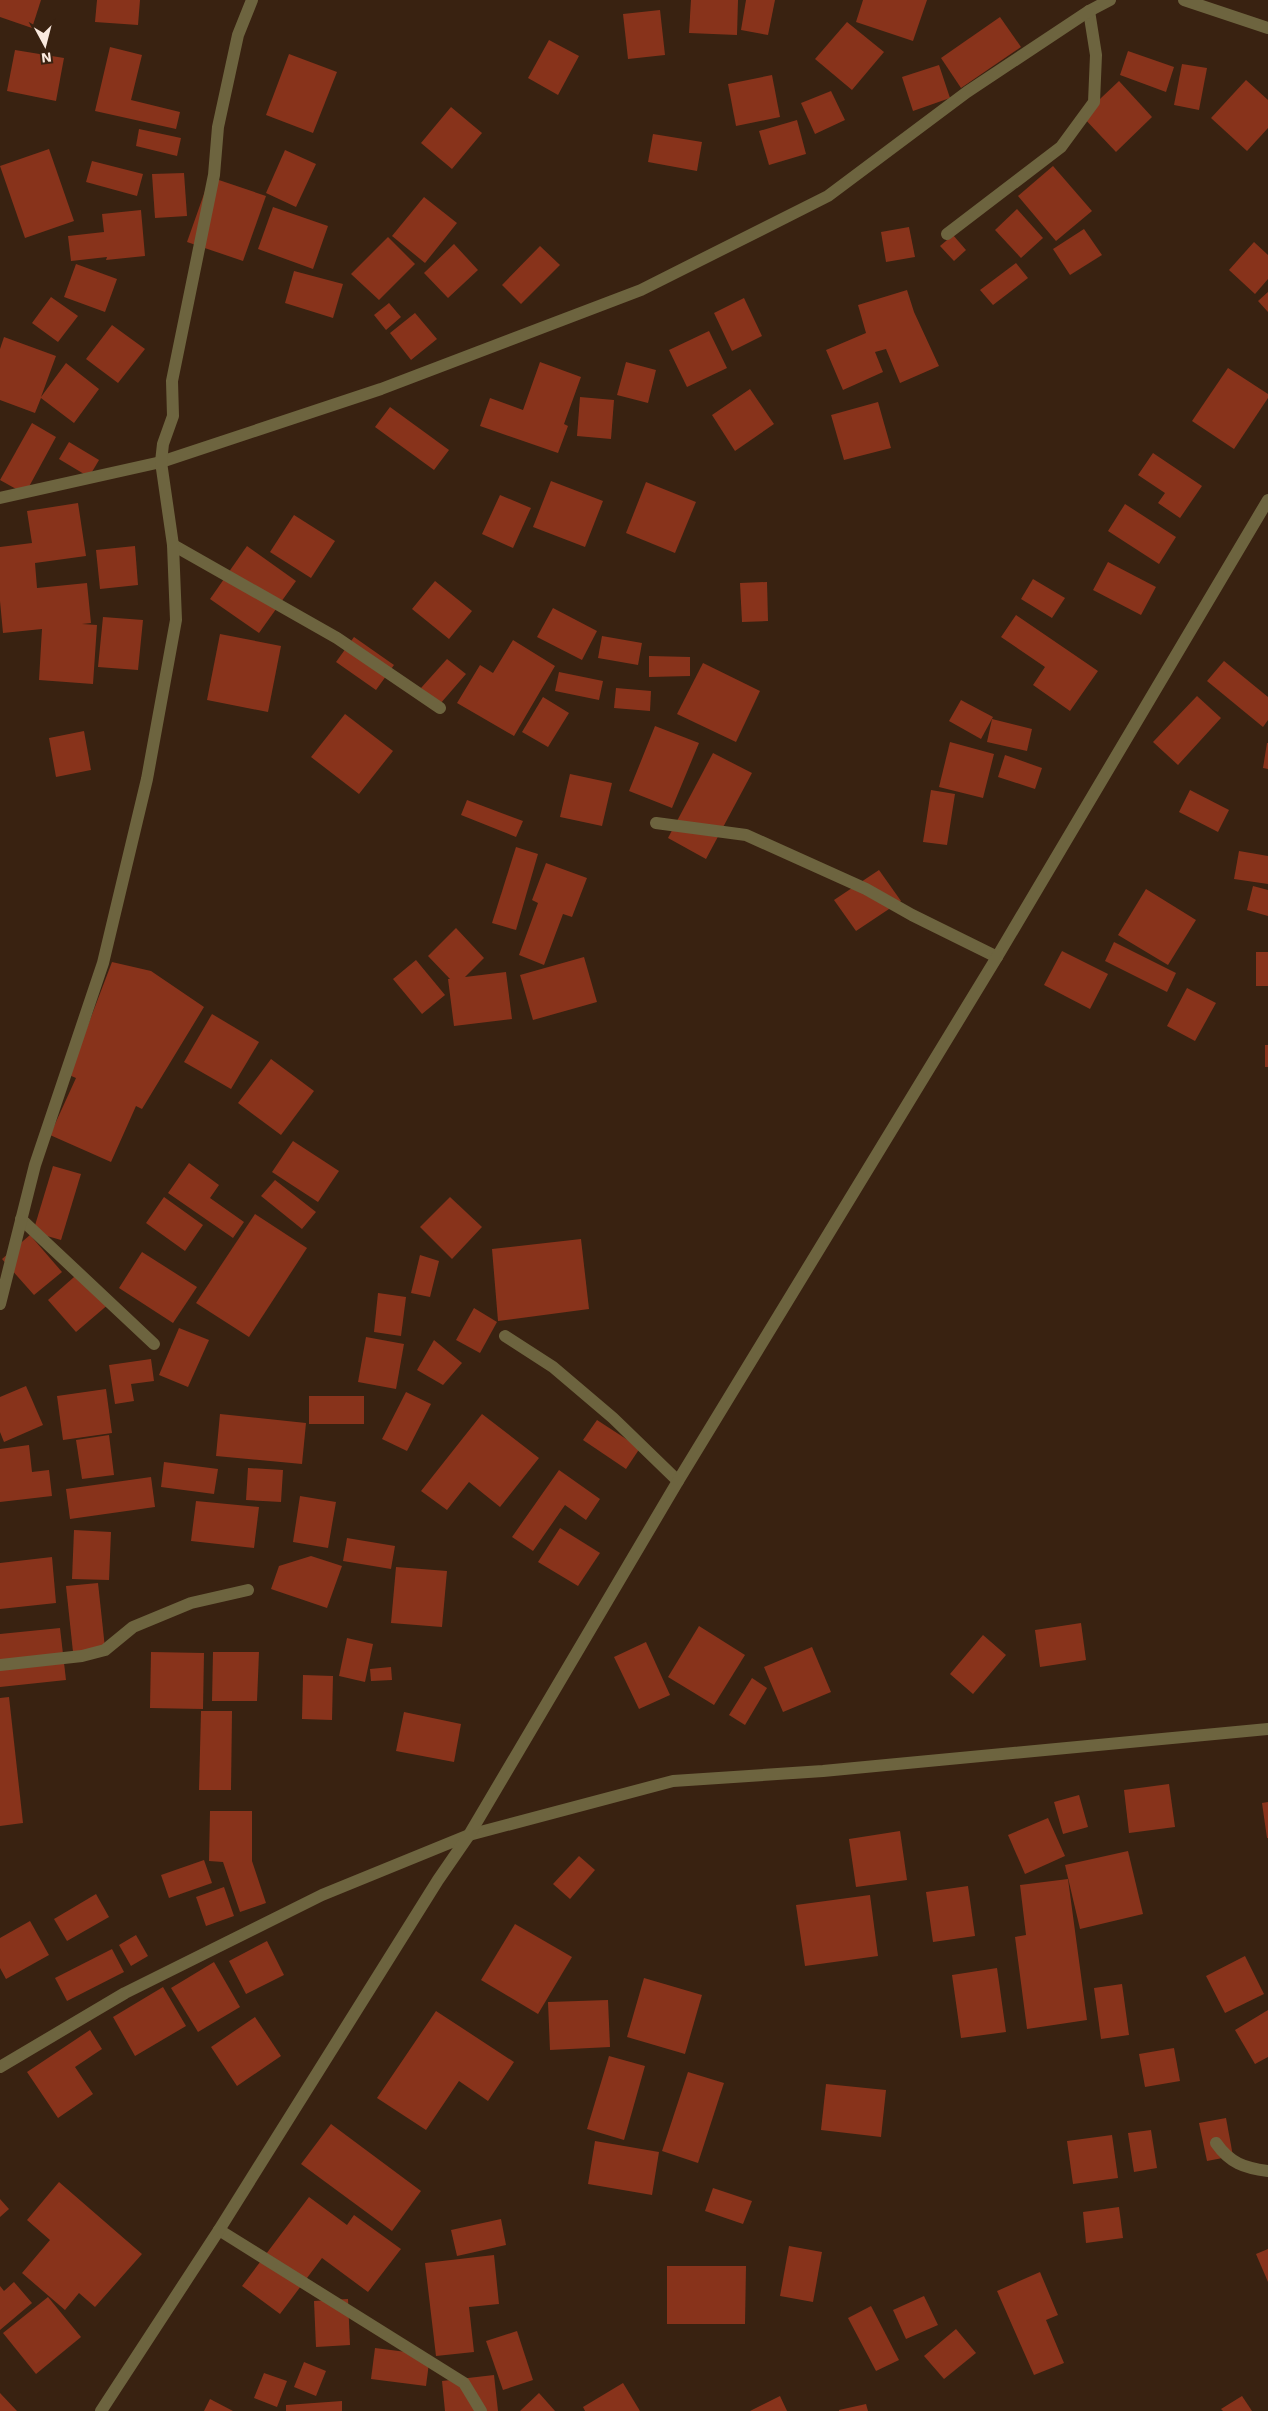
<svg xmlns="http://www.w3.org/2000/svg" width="1268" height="2411" viewBox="0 0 1268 2411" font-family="'Work Sans',sans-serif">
<rect width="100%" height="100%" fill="#392211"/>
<g fill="#88331b">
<path d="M0,0H41L32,28L0,17Z"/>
<path d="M97,0H140L138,25L95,22Z"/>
<path d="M691,0H738L737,35L689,33Z"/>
<path d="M746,0H775L768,35L741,30Z"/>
<path d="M863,0H927L913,41L856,22Z"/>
<path d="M660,10L665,55L628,59L623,14Z"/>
<path d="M1000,17L1021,47L961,88L941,58Z"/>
<path d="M847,22L884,52L852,90L815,59Z"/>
<path d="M549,40L579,56L558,95L528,78Z"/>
<path d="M110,47L142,55L131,100L180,112L176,129L95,111Z"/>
<path d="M15,50L64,58L56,101L7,91Z"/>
<path d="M1128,51L1174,67L1166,92L1120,75Z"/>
<path d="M289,54L337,72L313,133L266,115Z"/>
<path d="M1182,64L1207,68L1199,110L1174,105Z"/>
<path d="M939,65L950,98L913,111L902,77Z"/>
<path d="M772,75L780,117L736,126L728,84Z"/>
<path d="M1246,80L1268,100V128L1247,151L1211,118Z"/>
<path d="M1119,81L1152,117L1116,152L1082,116Z"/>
<path d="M831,91L845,120L815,134L801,103Z"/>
<path d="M451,107L482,133L452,169L421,143Z"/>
<path d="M797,120L806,154L769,165L759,131Z"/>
<path d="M139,129L181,138L177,156L136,146Z"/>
<path d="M653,134L702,142L697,171L648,162Z"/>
<path d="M49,149L74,221L25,238L0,166Z"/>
<path d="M285,150L316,164L296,207L266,193Z"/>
<path d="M92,161L143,174L137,196L86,182Z"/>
<path d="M1053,166L1092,211L1056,241L1018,196Z"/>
<path d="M184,173L187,216L155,218L152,174Z"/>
<path d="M210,177L266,196L243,261L187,242Z"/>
<path d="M424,197L457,223L425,263L392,236Z"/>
<path d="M273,207L328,226L313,269L258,249Z"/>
<path d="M1017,209L1043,238L1021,258L995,230Z"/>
<path d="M141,210L145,256L106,260L107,257L71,261L68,236L104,232L102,214Z"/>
<path d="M909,227L915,257L886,262L881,232Z"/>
<path d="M1084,229L1102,255L1070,275L1053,249Z"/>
<path d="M953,235L966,250L954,261L940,246Z"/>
<path d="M388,237L415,264L379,300L351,274Z"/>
<path d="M1254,242L1268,255V279L1255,294L1229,270Z"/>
<path d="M454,244L478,270L448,298L424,273Z"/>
<path d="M540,246L560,265L521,304L502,285Z"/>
<path d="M1016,263L1028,278L993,305L980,290Z"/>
<path d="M76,264L117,279L105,312L64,297Z"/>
<path d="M294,271L343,284L333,318L285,303Z"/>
<path d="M907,290L914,312L939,366L900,383L886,349L875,352L883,372L843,390L826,350L866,333L858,305Z"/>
<path d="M1268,292V312L1258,301Z"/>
<path d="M51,297L78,316L58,342L32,323Z"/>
<path d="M744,298L762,336L732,351L714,313Z"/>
<path d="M389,303L401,317L386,330L374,315Z"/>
<path d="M415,313L437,339L411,360L390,333Z"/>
<path d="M112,325L145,349L118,383L86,359Z"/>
<path d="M709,331L727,368L687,387L669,350Z"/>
<path d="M4,337L56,356L41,397L66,363L99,389L74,423L41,398L35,413L0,400V349Z"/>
<path d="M540,362L581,377L564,424L568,426L558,453L480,426L490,398L523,410Z"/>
<path d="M626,362L656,370L648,403L617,395Z"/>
<path d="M1228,368L1268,394V398L1234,449L1192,421Z"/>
<path d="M750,389L774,424L735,451L712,415Z"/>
<path d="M580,397L614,400L611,439L577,436Z"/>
<path d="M878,402L891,448L844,460L831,415Z"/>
<path d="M390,407L449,450L434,470L375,427Z"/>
<path d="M32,423L56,437L25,494L0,480Z"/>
<path d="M69,442L99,460L89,477L59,459Z"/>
<path d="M1153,453L1202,486L1180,518L1158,503L1165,493L1138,475Z"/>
<path d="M551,481L603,501L585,547L533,527Z"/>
<path d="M646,482L696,502L675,553L626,533Z"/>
<path d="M500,495L531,508L513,548L482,534Z"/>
<path d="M78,503L86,556L35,563L37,588L87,583L91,623L82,624L97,625L93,684L39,680L42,629L3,633L0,601V547L32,543L27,511Z"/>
<path d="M1125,504L1176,537L1159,564L1108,531Z"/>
<path d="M294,515L335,541L311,578L270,552Z"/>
<path d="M135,546L138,585L100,589L96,550Z"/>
<path d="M247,546L296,581L259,633L210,599Z"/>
<path d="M1108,562L1156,587L1141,615L1093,590Z"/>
<path d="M1033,579L1065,598L1052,618L1021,599Z"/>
<path d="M435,581L472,611L449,639L412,609Z"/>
<path d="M767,582L768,621L742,622L740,583Z"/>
<path d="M553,608L597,631L582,660L537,637Z"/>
<path d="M1016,615L1098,671L1070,711L1033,685L1045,667L1001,637Z"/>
<path d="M103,617L143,620L138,670L98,667Z"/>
<path d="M220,634L281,646L268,712L207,700Z"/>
<path d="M602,636L642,643L638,665L598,658Z"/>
<path d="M354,637L394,665L376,690L336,662Z"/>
<path d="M513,640L555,666L514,736L457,703L480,665L493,673Z"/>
<path d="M649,656L690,657V676L649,677Z"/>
<path d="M447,659L466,674L440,704L421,688Z"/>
<path d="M1224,661L1268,697V720L1263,727L1207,681Z"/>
<path d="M703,663L760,691L736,742L677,714Z"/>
<path d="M559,672L603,681L599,700L555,691Z"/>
<path d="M616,688L651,691L650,711L614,708Z"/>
<path d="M1197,696L1221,718L1178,765L1153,742Z"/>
<path d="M543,697L569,713L548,747L522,732Z"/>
<path d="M961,700L993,717L981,739L949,721Z"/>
<path d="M345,714L393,751L359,794L311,757Z"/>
<path d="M992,719L1032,729L1027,751L987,742Z"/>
<path d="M655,726L699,743L672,808L629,791Z"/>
<path d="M84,731L91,770L56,777L49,738Z"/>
<path d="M950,742L994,754L983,798L939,787Z"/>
<path d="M1267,743H1268V769L1263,768Z"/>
<path d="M713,753L752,773L706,859L668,838Z"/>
<path d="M1005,755L1042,768L1035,789L998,777Z"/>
<path d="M570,774L612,783L602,826L560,817Z"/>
<path d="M931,790L955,794L947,845L923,842Z"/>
<path d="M1190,790L1229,810L1218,832L1179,812Z"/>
<path d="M467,800L523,821L516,837L461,815Z"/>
<path d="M516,847L538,854L516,930L492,923Z"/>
<path d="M1239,851L1268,856V884L1234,879Z"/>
<path d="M546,863L587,878L572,917L563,914L544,965L519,955L538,903L532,900Z"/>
<path d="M879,870L901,901L856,931L834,900Z"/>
<path d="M1253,886L1268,890V916L1247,910Z"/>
<path d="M1146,889L1196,920L1168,965L1118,935Z"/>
<path d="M456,928L484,958L465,977L506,972L512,1019L454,1026L448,979H450L428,956Z"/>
<path d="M1114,942L1176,973L1167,992L1105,961Z"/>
<path d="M1062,951L1108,974L1090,1009L1044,985Z"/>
<rect x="1256" y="952" width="12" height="34"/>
<path d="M584,957L597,1002L533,1020L520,975Z"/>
<path d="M416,960L445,995L422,1014L393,979Z"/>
<path d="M112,962L151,971L204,1007L142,1109L136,1106L111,1162L50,1135L76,1078L69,1075Z"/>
<path d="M1187,988L1216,1003L1195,1041L1167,1026Z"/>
<path d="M212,1014L259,1042L231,1089L184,1062Z"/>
<rect x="1265" y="1045" width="3" height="22"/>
<path d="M271,1059L314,1091L281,1135L238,1103Z"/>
<path d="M293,1141L339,1171L318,1202L272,1172Z"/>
<path d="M189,1163L219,1185L210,1198L244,1222L233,1238L168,1193Z"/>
<path d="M53,1166L81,1174L61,1240L33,1232Z"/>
<path d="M275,1180L316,1212L302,1229L261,1196Z"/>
<path d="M164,1197L203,1225L185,1251L146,1223Z"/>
<path d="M450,1197L482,1227L452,1259L420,1227Z"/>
<path d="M255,1214L307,1248L249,1337L196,1303Z"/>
<path d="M30,1235L62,1272L34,1295L2,1259Z"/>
<path d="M581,1239L589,1309L498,1321L492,1249Z"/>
<path d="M142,1252L197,1287L173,1323L119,1288Z"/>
<path d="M420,1255L439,1261L430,1297L411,1293Z"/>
<path d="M82,1270L110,1303L76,1332L48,1300Z"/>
<path d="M378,1293L406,1297L401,1336L374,1332Z"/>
<path d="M474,1308L497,1322L480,1353L456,1340Z"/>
<path d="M179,1328L209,1340L188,1387L159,1375Z"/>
<path d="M366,1337L404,1344L396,1389L358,1382Z"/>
<path d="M434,1340L462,1363L443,1385L417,1370Z"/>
<path d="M151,1359L154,1381L131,1384L134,1401L115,1404L109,1365Z"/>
<path d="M26,1386L43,1425L4,1442L0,1432V1397Z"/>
<path d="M106,1389L112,1433L63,1440L57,1396Z"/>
<path d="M406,1392L431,1404L407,1451L382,1439Z"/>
<rect x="309" y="1396" width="55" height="28"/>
<path d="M220,1414L306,1423L302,1464L216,1456Z"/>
<path d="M482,1414L539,1458L500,1507L469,1482L447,1510L421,1491Z"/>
<path d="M597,1420L640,1448L626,1469L583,1440Z"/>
<path d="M109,1435L114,1475L82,1479L76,1440Z"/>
<path d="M29,1445L32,1472L49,1470L52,1496L0,1502V1449Z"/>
<path d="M164,1462L218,1469L214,1494L161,1487Z"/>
<path d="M248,1468L283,1470L281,1502L246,1500Z"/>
<path d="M559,1470L600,1499L586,1520L565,1505L533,1551L512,1537Z"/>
<path d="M151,1477L155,1507L70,1519L66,1489Z"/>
<path d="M300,1496L336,1502L328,1548L293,1542Z"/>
<path d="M196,1501L259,1507L254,1548L191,1541Z"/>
<path d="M560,1528L600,1553L578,1586L538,1562Z"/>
<path d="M74,1530L111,1532L109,1580L72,1579Z"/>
<path d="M347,1538L395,1546L391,1569L343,1561Z"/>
<path d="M311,1556L342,1566L327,1608L271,1589L279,1566Z"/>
<path d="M52,1557L56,1603L0,1609V1563Z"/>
<path d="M396,1567L447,1571L442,1627L391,1623Z"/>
<path d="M98,1583L105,1648L73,1652L66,1586Z"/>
<path d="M1081,1623L1086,1660L1040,1667L1035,1630Z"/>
<path d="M699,1626L745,1655L714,1705L668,1677Z"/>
<path d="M60,1628L66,1680L0,1687V1634Z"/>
<path d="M983,1635L1006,1655L973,1694L950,1674Z"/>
<path d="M347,1638L373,1644L365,1682L339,1676Z"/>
<path d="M646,1642L670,1695L639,1709L614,1657Z"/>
<path d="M812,1647L831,1692L783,1712L764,1667Z"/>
<path d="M151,1652L204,1653L203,1709L150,1708Z"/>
<path d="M213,1652H259L257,1701H212Z"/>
<path d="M391,1667L392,1680L371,1681L370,1669Z"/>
<path d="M303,1675L333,1676L332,1720L302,1719Z"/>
<path d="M752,1678L767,1688L745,1725L729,1715Z"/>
<path d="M9,1697L23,1823L0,1826V1698Z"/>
<path d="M201,1711H232L231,1790H199Z"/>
<path d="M404,1712L461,1724L454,1762L396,1751Z"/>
<path d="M1169,1784L1175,1827L1129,1833L1124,1790Z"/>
<path d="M1079,1795L1088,1827L1063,1834L1054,1802Z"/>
<path d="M1268,1802V1838H1267L1262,1803Z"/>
<path d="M210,1811H252V1861L266,1903L240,1912L223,1862L209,1861Z"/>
<path d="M1048,1818L1065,1856L1025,1874L1008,1835Z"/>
<path d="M900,1831L907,1880L856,1887L849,1839Z"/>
<path d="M1128,1851L1143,1914L1080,1929L1065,1865Z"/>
<path d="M579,1856L595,1870L570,1899L553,1884Z"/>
<path d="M204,1860L212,1883L169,1898L161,1875Z"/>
<path d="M1068,1879L1087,2020L1027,2029L1015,1937L1026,1935L1020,1885Z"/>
<path d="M968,1886L975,1936L933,1942L926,1892Z"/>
<path d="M224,1887L234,1916L206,1926L196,1897Z"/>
<path d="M96,1894L109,1917L67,1941L54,1919Z"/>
<path d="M870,1895L878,1956L805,1966L796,1905Z"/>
<path d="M30,1921L49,1955L6,1979L0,1968V1938Z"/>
<path d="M515,1924L572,1957L538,2014L481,1980Z"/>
<path d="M136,1935L148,1956L131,1966L119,1945Z"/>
<path d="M267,1941L284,1975L246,1994L229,1961Z"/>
<path d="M112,1949L124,1972L67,2001L55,1978Z"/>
<path d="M1245,1956L1264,1994L1225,2013L1206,1976Z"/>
<path d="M214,1962L240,2007L198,2032L171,1988Z"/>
<path d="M997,1968L1006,2032L961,2038L952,1975Z"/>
<path d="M644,1978L702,1995L685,2054L627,2037Z"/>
<path d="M1122,1984L1129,2035L1101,2039L1094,1988Z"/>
<path d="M163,1987L186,2026L135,2056L113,2017Z"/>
<path d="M608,2000L610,2047L550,2050L548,2002Z"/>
<path d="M1268,2010V2057L1255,2064L1235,2030Z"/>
<path d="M436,2011L514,2062L488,2101L459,2081L426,2130L377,2098Z"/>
<path d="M255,2017L281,2056L237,2086L211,2047Z"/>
<path d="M90,2030L102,2049L75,2067L93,2094L58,2118L27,2072Z"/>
<path d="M1174,2048L1180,2081L1145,2087L1139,2054Z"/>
<path d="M609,2056L645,2066L624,2140L587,2129Z"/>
<path d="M688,2072L724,2083L698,2163L662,2151Z"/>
<path d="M826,2084L886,2090L881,2137L821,2130Z"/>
<path d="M1226,2118L1233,2156L1207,2161L1199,2123Z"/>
<path d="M331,2124L421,2191L392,2231L301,2164Z"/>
<path d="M1151,2130L1157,2168L1134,2172L1128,2133Z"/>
<path d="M1112,2135L1118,2178L1073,2184L1067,2141Z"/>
<path d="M595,2141L659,2152L652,2195L588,2184Z"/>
<path d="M59,2182L142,2254L95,2307L79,2293L65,2310L22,2273L50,2240L27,2220Z"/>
<path d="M713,2188L752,2201L743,2224L705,2211Z"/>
<path d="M309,2197L347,2225L354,2215L401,2249L368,2292L322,2258L280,2314L242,2286Z"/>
<path d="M0,2199L9,2209L0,2217Z"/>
<path d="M1119,2207L1123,2238L1086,2243L1083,2212Z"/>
<path d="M501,2219L506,2245L457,2256L451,2230Z"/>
<path d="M789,2246L822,2252L813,2302L780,2296Z"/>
<path d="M1268,2249V2282L1256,2254Z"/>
<path d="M494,2255L499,2304L469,2307L474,2352L436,2356L425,2263Z"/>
<path d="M667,2266H746L745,2324H667Z"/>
<path d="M1040,2272L1058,2315L1046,2320L1064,2363L1034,2375L997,2291Z"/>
<path d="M14,2282L32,2303L0,2330V2286L4,2291Z"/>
<path d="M924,2296L938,2325L906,2339L893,2310Z"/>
<path d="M48,2297L81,2337L36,2374L3,2333Z"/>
<path d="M348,2299L350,2345L316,2347L314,2301Z"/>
<path d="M871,2306L899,2360L876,2371L848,2318Z"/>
<path d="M956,2329L976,2353L944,2379L924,2356Z"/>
<path d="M517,2331L533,2380L503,2390L486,2341Z"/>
<path d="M375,2348L430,2355L426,2386L371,2379Z"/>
<path d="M304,2362L326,2371L316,2396L294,2387Z"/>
<path d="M264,2373L287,2381L277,2407L254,2398Z"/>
<path d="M494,2375L498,2411H445L442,2381Z"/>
<path d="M623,2383L640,2411H585L583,2407Z"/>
<path d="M0,2393L17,2411H0Z"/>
<path d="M539,2393L555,2411H520Z"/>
<path d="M780,2396L787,2411H750Z"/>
<path d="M1242,2396L1252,2411H1223L1221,2409Z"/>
<path d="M210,2399L233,2411H204Z"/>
<path d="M342,2401V2411H286V2405Z"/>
<path d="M866,2404L868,2411H839V2410Z"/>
</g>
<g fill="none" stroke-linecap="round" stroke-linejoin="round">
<g stroke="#6d643f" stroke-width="12">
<path d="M1184,0L1268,28"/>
<path d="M947,234L1061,147L1094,102L1096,55L1089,11"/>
<path d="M0,498L161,462L381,389L641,290L828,196L967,92L1089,11L1110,0"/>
<path d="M173,545L337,638L440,708"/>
<path d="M656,823L746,835L866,889L912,915L997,957"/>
<path d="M21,1219L154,1344"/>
<path d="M0,1304L35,1165L103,963L147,779L176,620L173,545L161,462L163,444L173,416L172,381L214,175L218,127L238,35L252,0"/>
<path d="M505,1336L553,1367L613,1418L678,1481"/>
<path d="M0,1665L82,1656L105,1650L133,1627L191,1603L248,1590"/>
<path d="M0,2067L125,1993L322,1895L469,1835L673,1781L823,1771L1268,1729"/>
<path d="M1216,2143C1230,2163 1244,2168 1268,2171"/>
<path d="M219,2230L464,2383L481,2411"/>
<path d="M101,2411L219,2230L438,1880L469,1835L678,1481L997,957L1268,500"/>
</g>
</g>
<g transform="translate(45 45) rotate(173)" stroke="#392211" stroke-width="4" paint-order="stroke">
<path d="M0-4L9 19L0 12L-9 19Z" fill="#faeadf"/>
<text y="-8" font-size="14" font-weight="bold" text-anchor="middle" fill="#faeadf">N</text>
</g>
</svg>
